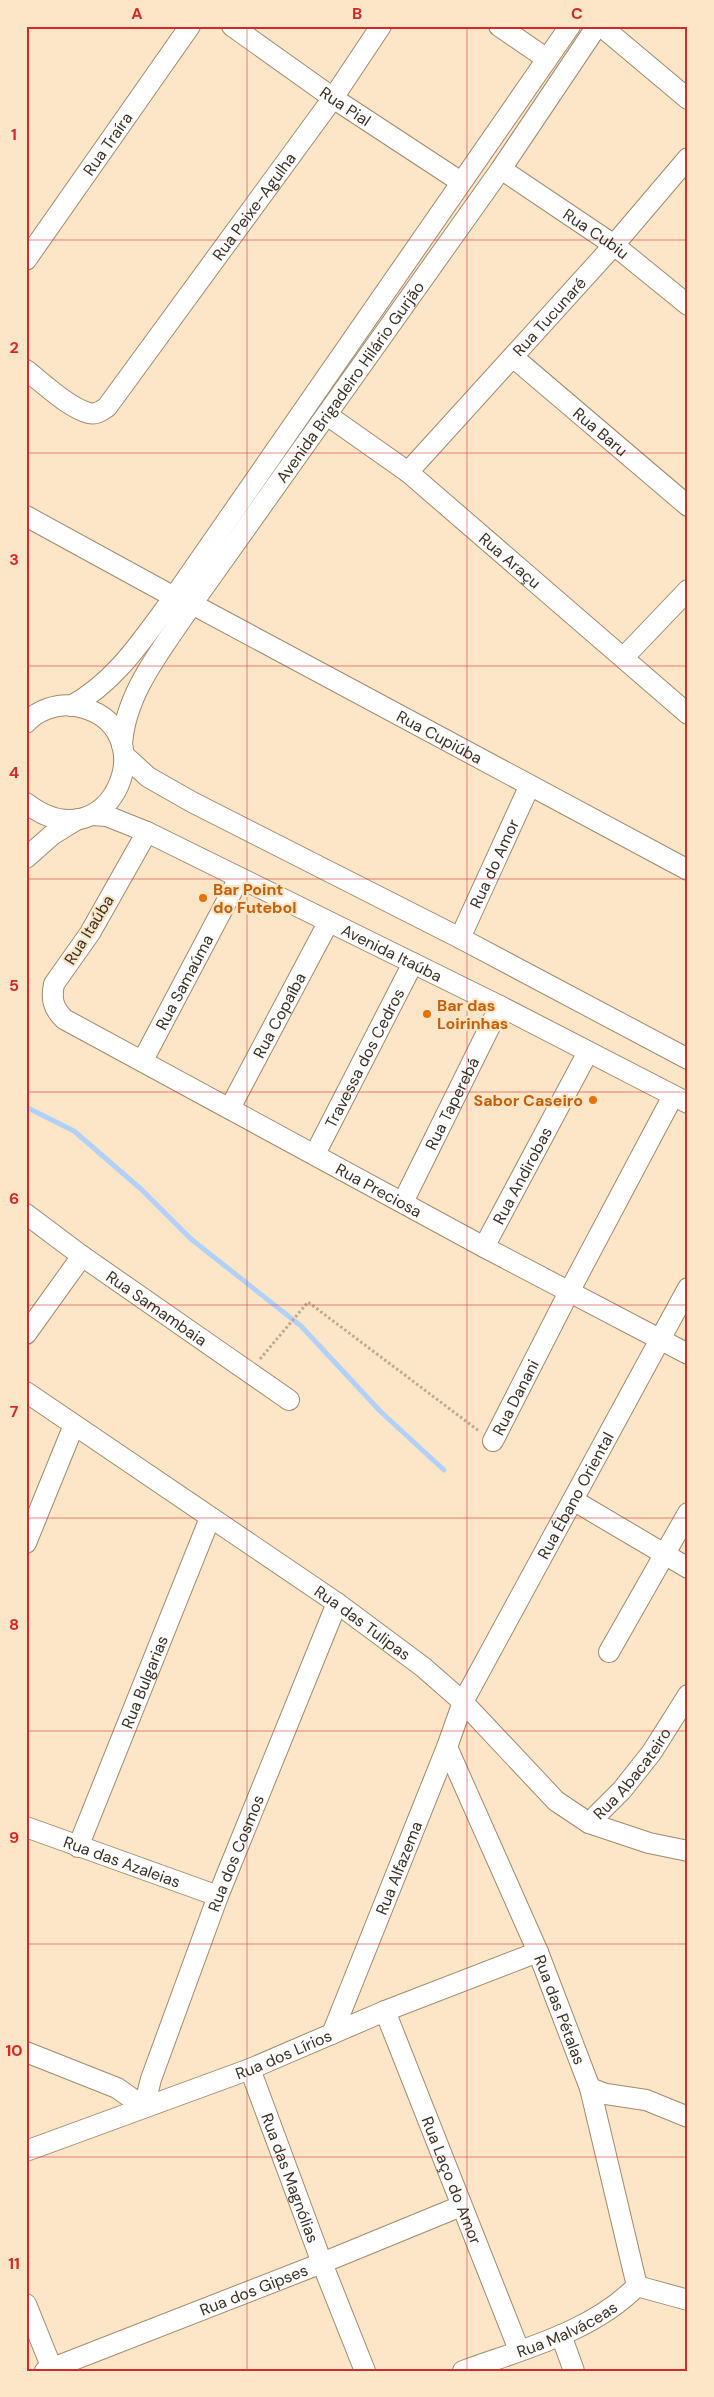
<svg xmlns="http://www.w3.org/2000/svg" width="714" height="2397" viewBox="0 0 714 2397" font-family="'DM Sans',sans-serif">
<rect width="100%" height="100%" fill="#fde6c8"/>
<g fill="none" stroke-linecap="round" stroke-linejoin="round">
<path stroke="#b2d1fa" stroke-width="5" d="M26,1107L74,1131L141,1189L191,1239L301,1326L380,1411L444,1470"/>
<g stroke="#9f8a6e" stroke-width="22">
<g id="minor">
<path id="s1" d="M232,26L333,98L461,182"/>
<path d="M499,26L547,59"/>
<path d="M601,26L688,99"/>
<path id="s2" d="M501,169L614,245L688,305"/>
<path id="s3" d="M26,260L190,26"/>
<path id="s4" d="M513,357L688,506"/>
<path id="s5" d="M26,370C43,383 69,408 89,413C96,415 101,411 107,407L333,98L381,26"/>
<path id="s6" d="M327,415L408,472L688,714"/>
<path id="s7" d="M408,472L614,245L688,158"/>
<path d="M26,516L174,597"/>
<path id="s8" d="M192,604L688,870"/>
<path d="M624,657L688,590"/>
<path d="M71,706C117,681 144,637 174,597L570,26"/>
<path d="M26,723C37,710 58,703 75,706C170,723 112,869 26,803"/>
<path id="s9" d="M122,745C125,692 164,647 192,604L501,169L597,26"/>
<path d="M124,755L148,777L192,802L460,938L688,1059"/>
<path id="s10" d="M92,815L107,816L147,832L500,1006L688,1103"/>
<path id="s11" d="M147,832L90,933L54,984C51,999 53,1008 64,1019L484,1247L688,1354"/>
<path d="M26,858L52,835L78,819"/>
<path id="s12" d="M460,938L529,787"/>
<path id="s13" d="M143,1060L239,878"/>
<path id="s14" d="M230,1108L328,923"/>
<path id="s15" d="M315,1154L413,963"/>
<path id="s16" d="M403,1202L500,1006"/>
<path id="s17" d="M26,1214L82,1256L289,1400"/>
<path id="s18" d="M484,1247L588,1052"/>
<path d="M26,1334L82,1256"/>
<path id="s19" d="M26,1392L337,1603L423,1667L463,1702L556,1801L589,1823L649,1843L688,1851"/>
<path id="s20" d="M493,1441L569,1292L673,1096"/>
<path d="M573,1500L688,1568"/>
<path d="M26,1543L74,1425"/>
<path d="M609,1652L688,1513"/>
<path id="s21" d="M447,1747L538,1952L590,2088L637,2286"/>
<path id="s22" d="M589,1823L622,1790L652,1752L688,1695"/>
<path id="s23" d="M26,1827L218,1896"/>
<path id="s24" d="M78,1847L210,1518"/>
<path id="s25" d="M385,2011L519,2350"/>
<path id="s26" d="M332,2034L447,1747L463,1702L688,1288"/>
<path id="s27" d="M26,2052L117,2088L144,2107L151,2079L218,1896L337,1603"/>
<path id="s28" d="M250,2069L322,2263L365,2371"/>
<path d="M590,2088L606,2094L646,2100L688,2117"/>
<path id="s29" d="M26,2151L250,2069L385,2011L538,1952"/>
<path d="M637,2286L688,2300"/>
<path d="M26,2304L53,2371"/>
<path d="M561,2335L574,2371"/>
<path id="s30" d="M45,2371L322,2263L461,2206"/>
<path id="s31" d="M463,2371C523,2349 592,2332 637,2286"/>
</g>
</g>
<path stroke="#bba991" stroke-width="3" stroke-dasharray="2.5 2.5" stroke-linecap="butt" d="M260,1359L308,1302L479,1431"/>
<use href="#minor" stroke="#fff" stroke-width="20"/>
</g>
<path fill="none" stroke="#d62828" stroke-width="1" stroke-opacity="0.55" d="M247,26V2371M467,26V2371M26,240H688M26,453H688M26,666H688M26,879H688M26,1092H688M26,1305H688M26,1518H688M26,1731H688M26,1944H688M26,2157H688"/>
<g fill="#e8710a" stroke="#fde6c8" stroke-width="2">
<circle cx="203" cy="898" r="5"/>
<circle cx="427" cy="1014" r="5"/>
<circle cx="593" cy="1100" r="5"/>
</g>
<g text-anchor="middle" dominant-baseline="central" stroke-width="4.5" stroke-linejoin="round" paint-order="stroke">
<g font-size="16" fill="#3a3125" stroke="#fde6c8">
<text stroke="none"><textPath href="#s1" startOffset="139">Rua Pial</textPath></text>
<text stroke="none"><textPath href="#s3" startOffset="142">Rua Traíra</textPath></text>
<text stroke="none"><textPath href="#s5" startOffset="345">Rua Peixe-Agulha</textPath></text>
<text stroke="none"><textPath href="#s2" startOffset="115">Rua Cubiu</textPath></text>
<text stroke="none"><textPath href="#s7" startOffset="210">Rua Tucunaré</textPath></text>
<text stroke="none"><textPath href="#s9" startOffset="432">Avenida Brigadeiro Hilário Gurjão</textPath></text>
<text stroke="none"><textPath href="#s4" startOffset="115">Rua Baru</textPath></text>
<text stroke="none"><textPath href="#s6" startOffset="234">Rua Araçu</textPath></text>
<text stroke="none"><textPath href="#s8" startOffset="281">Rua Cupiúba</textPath></text>
<text stroke="none"><textPath href="#s12" startOffset="82">Rua do Amor</textPath></text>
<text transform="translate(89 930) rotate(-58)">Rua Itaúba</text>
<text stroke="none"><textPath href="#s10" startOffset="331">Avenida Itaúba</textPath></text>
<text stroke="none"><textPath href="#s13" startOffset="88">Rua Samaúma</textPath></text>
<text stroke="none"><textPath href="#s14" startOffset="105">Rua Copaíba</textPath></text>
<text stroke="none"><textPath href="#s15" startOffset="108">Travessa dos Cedros</textPath></text>
<text stroke="none"><textPath href="#s16" startOffset="110">Rua Taperebá</textPath></text>
<text stroke="none"><textPath href="#s18" startOffset="81">Rua Andirobas</textPath></text>
<text stroke="none"><textPath href="#s11" startOffset="575">Rua Preciosa</textPath></text>
<text stroke="none"><textPath href="#s17" startOffset="161">Rua Samambaia</textPath></text>
<text stroke="none"><textPath href="#s20" startOffset="49">Rua Danani</textPath></text>
<text stroke="none"><textPath href="#s26" startOffset="592">Rua Ébano Oriental</textPath></text>
<text stroke="none"><textPath href="#s19" startOffset="408">Rua das Tulipas</textPath></text>
<text stroke="none"><textPath href="#s24" startOffset="178">Rua Bulgarias</textPath></text>
<text stroke="none"><textPath href="#s22" startOffset="66">Rua Abacateiro</textPath></text>
<text stroke="none"><textPath href="#s27" startOffset="401">Rua dos Cosmos</textPath></text>
<text stroke="none"><textPath href="#s23" startOffset="102">Rua das Azaleias</textPath></text>
<text stroke="none"><textPath href="#s26" startOffset="179">Rua Alfazema</textPath></text>
<text stroke="none"><textPath href="#s21" startOffset="286">Rua das Pétalas</textPath></text>
<text stroke="none"><textPath href="#s29" startOffset="275">Rua dos Lírios</textPath></text>
<text stroke="none"><textPath href="#s28" startOffset="116">Rua das Magnólias</textPath></text>
<text stroke="none"><textPath href="#s25" startOffset="182">Rua Laço do Amor</textPath></text>
<text stroke="none"><textPath href="#s30" startOffset="224">Rua dos Gipses</textPath></text>
<text stroke="none"><textPath href="#s31" startOffset="112">Rua Malváceas</textPath></text>
</g>
<g font-size="16" font-weight="bold" fill="#c56008" stroke="#fde6c8" text-anchor="start">
<text x="213" y="889">Bar Point<tspan x="213" dy="18">do Futebol</tspan></text>
<text x="437" y="1005">Bar das<tspan x="437" dy="18">Loirinhas</tspan></text>
<text x="583" y="1100" text-anchor="end">Sabor Caseiro</text>
</g>
</g>
<rect width="714" height="2397" fill="none" stroke="#fde6c8" stroke-width="55"/>
<rect x="28" y="28" width="658" height="2342" fill="none" stroke="#d62828" stroke-width="2"/>
<g font-size="16" text-anchor="middle" font-weight="bold" fill="#d62828">
<text x="137" y="19">A</text>
<text x="357" y="19">B</text>
<text x="577" y="19">C</text>
<text x="14" y="140">1</text>
<text x="14" y="353">2</text>
<text x="14" y="565">3</text>
<text x="14" y="778">4</text>
<text x="14" y="991">5</text>
<text x="14" y="1204">6</text>
<text x="14" y="1417">7</text>
<text x="14" y="1630">8</text>
<text x="14" y="1843">9</text>
<text x="14" y="2056">10</text>
<text x="14" y="2269">11</text>
</g>
</svg>
